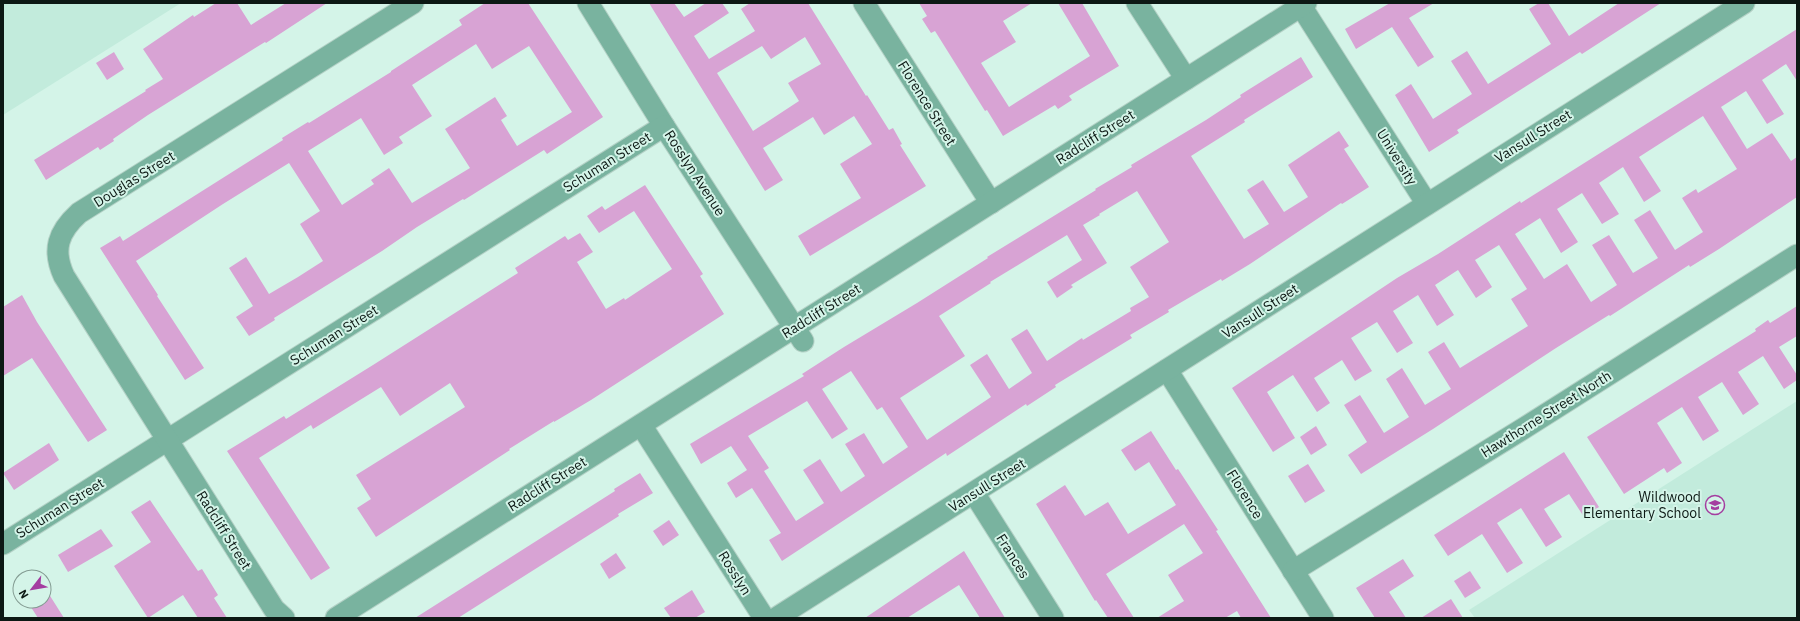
<svg xmlns="http://www.w3.org/2000/svg" width="1800" height="621" viewBox="0 0 1800 621" font-family="'IBM Plex Sans',sans-serif">
<rect width="100%" height="100%" fill="#d4f4e8"/>
<g fill="#c2ebdc">
<path d="M3,3H181L3,115Z"/>
<path d="M1797,401V618H1475L1469,610Z"/>
</g>
<g fill="#d8a3d4" fill-rule="evenodd">
<path d="M216,3H237L251,25L286,3H327L266,43L265,42L148,115L113,139L114,141L100,150L98,147L46,180L34,160L146,91L145,90L163,79L143,49L193,15L194,17Z"/>
<path d="M485,3H528L603,117L547,154L544,150L464,200L463,199L417,227L382,251L274,318L275,320L249,336L236,317L253,306L229,268L246,257L269,294L298,277L323,261L300,224L320,211L289,163L223,204L136,261L158,295L157,296L204,368L185,380L100,248L120,236L123,241L283,140L282,138L308,122L309,123L391,72V71L462,25L459,20ZM476,44L492,69L529,46L572,112L517,146L501,120L507,116L495,97L445,129L470,168L412,203L389,168L371,180L374,184L342,205L308,151L361,118L384,155L403,143L399,137L432,116L412,85Z"/>
<path d="M649,3H674L684,17L706,3H722L729,13L694,36L709,59L755,31L741,9L750,3H808L866,96L867,95L889,130L893,128L902,144L900,145L926,186L810,256L798,236L861,198L840,164L872,144L854,116L824,135L813,117L763,148L783,180L765,191ZM805,37L821,64L788,83L799,101L753,131L717,73L762,46L771,59Z"/>
<path d="M919,3H1032L1003,21L1016,42L981,63L1009,107L1090,56L1058,3H1082L1119,66L1069,96L1072,100L1058,109L1055,105L1003,136L987,110L985,111L935,31L931,33L922,19L927,16Z"/>
<path d="M1390,3H1434L1409,18L1434,57L1418,67L1392,27L1356,49L1345,29Z"/>
<path d="M1539,3H1548L1569,36L1619,3H1661L1582,54L1580,52L1457,130L1459,133L1429,152L1395,95L1411,84L1433,119L1472,94L1451,61L1467,51L1488,84L1529,58L1551,44L1529,9Z"/>
<path d="M1797,29V81L1786,64L1762,80L1784,114L1767,124L1746,91L1721,107L1747,149L1772,133L1791,161L1797,157V197L1719,249L1690,267L1689,265L1610,316L1609,315L1556,348L1433,429L1361,474L1348,455L1367,442L1344,405L1360,395L1384,433L1409,417L1386,379L1402,368L1425,405L1451,389L1428,352L1444,342L1460,368L1528,326L1511,299L1527,289L1499,245L1475,260L1492,287L1476,298L1458,270L1435,285L1454,315L1437,326L1418,295L1393,311L1413,343L1397,353L1377,322L1351,338L1372,371L1355,381L1342,360L1314,378L1330,403L1317,412L1293,375L1267,392L1295,438L1273,452L1232,388L1397,278L1438,254L1520,201L1521,203ZM1703,116L1737,169L1698,193L1696,189L1682,198L1703,232L1675,250L1650,210L1634,220L1658,258L1633,273L1609,235L1592,245L1617,285L1591,302L1567,264L1544,279L1515,234L1540,218L1561,253L1578,242L1557,209L1582,193L1602,224L1619,214L1599,183L1623,167L1644,202L1661,191L1639,157Z"/>
<path d="M114,52L124,69L107,80L96,63Z"/>
<path d="M1301,57L1313,77L1244,120L1245,122L1191,156L1244,239L1269,224L1247,190L1263,180L1284,212L1308,197L1288,165L1339,131L1349,146L1344,149L1369,187L1342,204L1341,203L1250,264L1222,281L1221,279L1168,310L1169,312L1130,335L1132,338L1055,385L1056,387L1027,406L1026,404L947,456L946,453L782,561L769,540L781,533L752,488L736,498L727,483L747,470L731,446L701,464L690,444L804,376L802,374L844,347L917,303L988,258L987,257L1096,190L1095,189L1132,167L1131,165L1206,120L1241,97L1240,95ZM1137,191L1169,242L1130,267L1149,297L1130,308L1131,311L1083,340L1082,338L1047,361L1027,329L1011,339L1032,373L1009,389L987,354L970,365L991,397L927,440L900,398L965,356L939,316L991,283L990,282L1067,235L1082,260L1047,282L1057,298L1073,287L1071,285L1107,263L1083,225L1100,215L1099,214ZM851,371L877,410L882,407L908,447L883,464L864,433L845,444L865,476L841,492L820,459L803,470L824,503L796,521L764,471L769,468L748,436L807,401L832,439L848,429L822,389Z"/>
<path d="M645,185L703,274L700,276L724,314L591,400L554,422V421L509,449L510,450L473,474L376,537L357,508L371,499L356,475L465,407L450,383L400,416L381,387L313,429L311,425L259,458L330,568L311,580L227,451L284,416L286,419L373,365L518,273L515,268L565,236L568,240L580,233L593,252L577,262L606,309L624,298L625,300L672,269L634,211L599,233L587,216L602,206L605,210Z"/>
<path d="M22,295L37,322L107,430L88,442L32,358L3,376V307Z"/>
<path d="M1797,306V336L1779,347L1797,375V380L1784,389L1763,356L1738,372L1759,404L1743,415L1722,382L1698,397L1719,431L1703,441L1682,407L1657,423L1682,463L1667,473L1664,468L1624,494L1587,437L1756,331L1755,329L1768,320L1770,323Z"/>
<path d="M1316,426L1327,445L1311,455L1300,437Z"/>
<path d="M1151,431L1176,470L1178,469L1201,504L1218,530L1216,531L1271,618H1241L1237,611L1225,618H1157L1184,601L1168,575L1203,553L1184,524L1106,574L1134,618H1108L1096,600L1095,601L1036,504L1065,485L1085,516L1108,502L1128,534L1176,505L1149,462L1135,471L1121,450Z"/>
<path d="M49,443L59,460L14,490L3,473Z"/>
<path d="M1564,452L1599,507L1584,517L1569,494L1544,509L1562,537L1546,547L1521,508L1497,523L1523,563L1507,573L1482,534L1448,556L1434,535Z"/>
<path d="M1308,464L1325,491L1305,503L1288,476Z"/>
<path d="M640,473L653,493L618,514L619,516L458,618H415L615,491L614,489Z"/>
<path d="M150,500L198,571L202,569L218,595L214,598L227,618H198L183,595L148,618L114,566L151,542L131,512Z"/>
<path d="M669,520L679,535L663,546L653,531Z"/>
<path d="M101,529L113,546L68,572L58,555Z"/>
<path d="M964,551L1005,618H980L959,585L907,618H865Z"/>
<path d="M616,553L626,568L609,579L600,564Z"/>
<path d="M1403,559L1414,576L1389,592L1406,618H1375L1356,588Z"/>
<path d="M1470,571L1481,588L1465,598L1454,581Z"/>
<path d="M44,586L52,599L64,618H38L27,601H44Z"/>
<path d="M692,590L705,612L695,618H671L664,608Z"/>
<path d="M1451,599L1463,618H1421Z"/>
</g>
<g fill="none" stroke-linecap="round" stroke-linejoin="round">
<g stroke="#b4d1c6" stroke-width="23">
<g id="minor">
<path d="M588,3L664,126L803,341"/>
<path d="M864,3L991,203"/>
<path d="M1137,3L1186,79"/>
<path d="M1301,6L1427,204"/>
<path d="M1167,370L1323,618"/>
<path d="M641,425L764,618"/>
<path d="M974,493L1053,618"/>
<path d="M3,544L664,126"/>
<path d="M1293,571L1521,430L1797,255"/>
<path d="M284,618L274,609L64,276C52,250 58,232 79,213L413,3"/>
<path d="M336,618L1306,3"/>
<path d="M776,618L1744,3"/>
</g>
</g>
<use href="#minor" stroke="#79b39f" stroke-width="21"/>
</g>
<defs>
<g id="school-ring" transform="scale(1)"><circle r="9.5" fill="#d4f4e8" stroke="#a43da0" stroke-width="1.5"/><path d="M0-5L7-2L0 1L-7-2ZM-4 1L0 2.5L4 1V4Q0 6-4 4Z" fill="#a43da0"/></g>
</defs>
<g fill-rule="evenodd">
<use href="#school-ring" x="1715" y="505"/>
</g>
<g text-anchor="middle" dominant-baseline="central" stroke-width="4" stroke-linejoin="round" paint-order="stroke">
<g font-size="14" fill="#0c1814" stroke="#d4f4e8">
<text transform="translate(927 103) rotate(58)">Florence Street</text>
<text transform="translate(1533 136) rotate(-32)">Vansull Street</text>
<text transform="translate(1095 137) rotate(-32)">Radcliff Street</text>
<text transform="translate(1397 157) rotate(58)">University</text>
<text transform="translate(607 162) rotate(-32)">Schuman Street</text>
<text transform="translate(695 173) rotate(57)">Rosslyn Avenue</text>
<text transform="translate(134 179) rotate(-32)">Douglas Street</text>
<text transform="translate(821 311) rotate(-32)">Radcliff Street</text>
<text transform="translate(1260 311) rotate(-33)">Vansull Street</text>
<text transform="translate(334 335) rotate(-32)">Schuman Street</text>
<text transform="translate(1546 414) rotate(-32)">Hawthorne Street North</text>
<text transform="translate(547 484) rotate(-32)">Radcliff Street</text>
<text transform="translate(987 485) rotate(-32)">Vansull Street</text>
<text transform="translate(1245 494) rotate(58)">Florence</text>
<text transform="translate(60 508) rotate(-32)">Schuman Street</text>
<text transform="translate(224 530) rotate(58)">Radcliff Street</text>
<text transform="translate(1013 556) rotate(58)">Frances</text>
<text transform="translate(735 573) rotate(58)">Rosslyn</text>
</g>
<g font-size="14" fill="#0c1814" stroke="#d4f4e8" text-anchor="end">
<text x="1701" y="497">Wildwood<tspan x="1701" dy="16">Elementary School</tspan></text>
</g>
</g>
<rect width="1800" height="621" fill="none" stroke="#0c1814" stroke-width="8"/>
<g transform="translate(32 589) rotate(239)"><circle r="19" fill="#d4f4e8" stroke="#849c93"/>
<path d="M0-3L7 15L0 10L-7 15Z" fill="#a43da0"/>
<text y="-6" font-size="11" font-weight="bold" text-anchor="middle" fill="#0c1814">N</text>
</g>
</svg>
